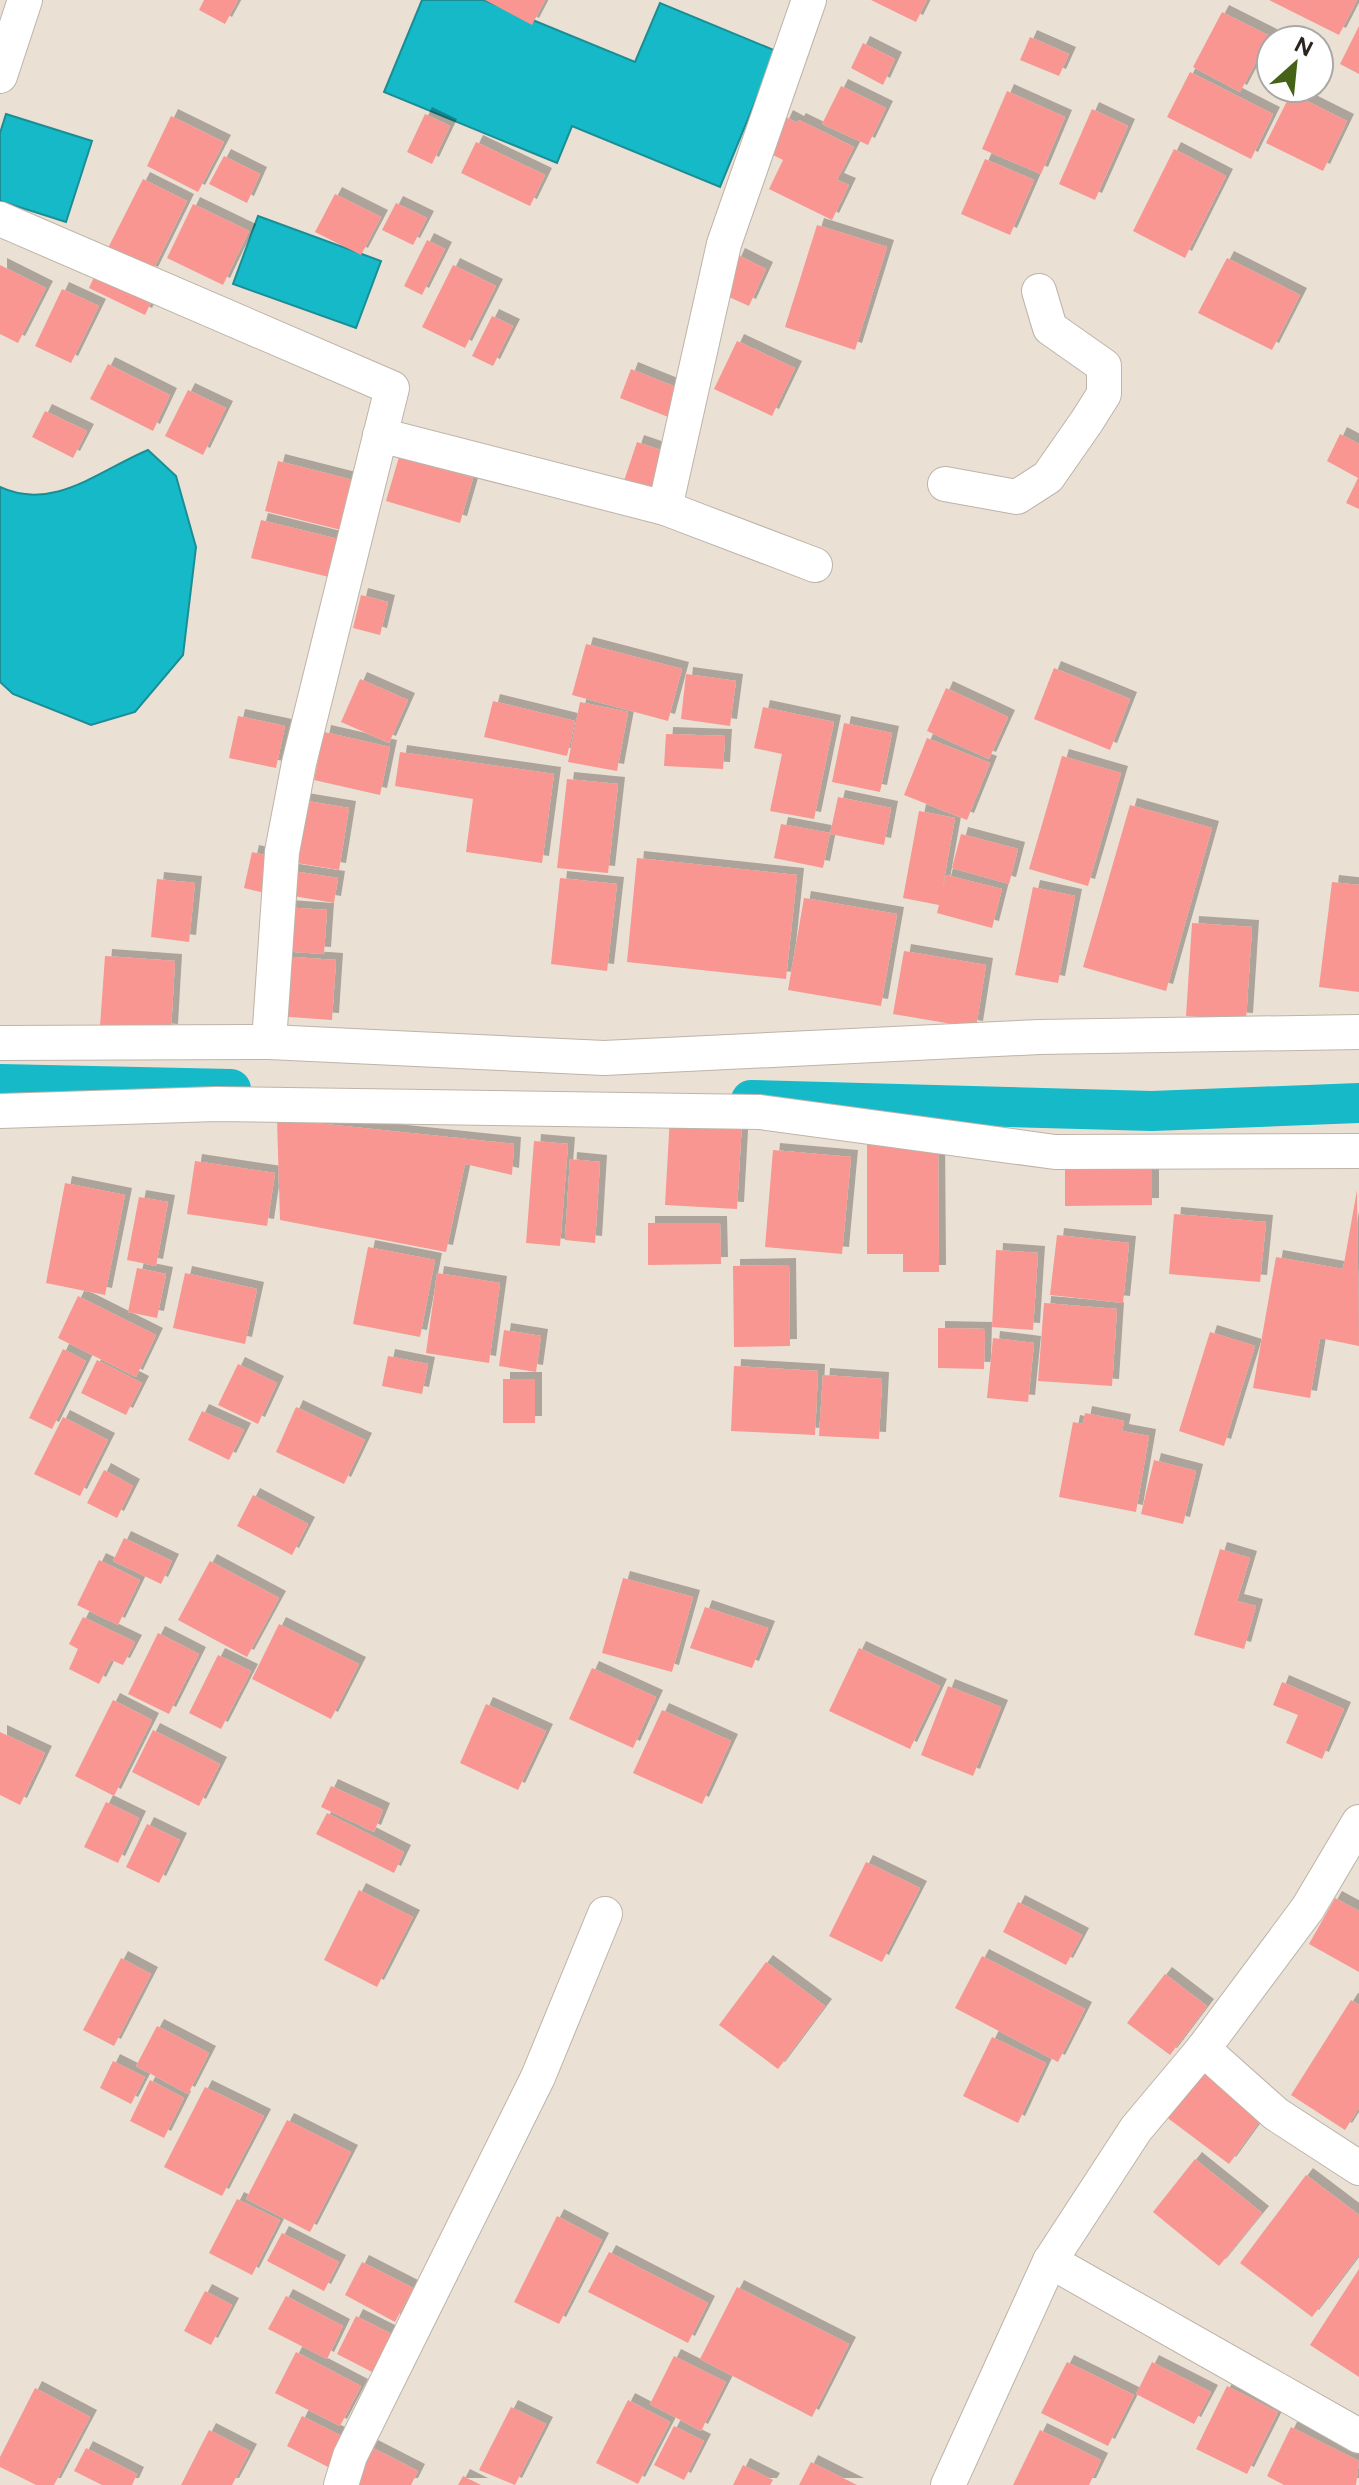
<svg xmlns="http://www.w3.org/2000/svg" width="1359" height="2485" viewBox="0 0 1359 2485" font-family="Figtree,sans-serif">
<defs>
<filter id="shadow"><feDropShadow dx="7" dy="-7" stdDeviation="0" flood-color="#0004"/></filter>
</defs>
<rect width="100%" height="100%" fill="#ebe0d4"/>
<g fill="#15b9c7" stroke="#1b8d95" stroke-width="2">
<path d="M422,0H484L635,62L660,3L776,51L720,187L572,126L557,163L384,92Z"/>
<path d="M6,114L92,141L66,222L0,201V133Z"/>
<path d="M258,216L381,261L356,328L233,284Z"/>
<path d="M148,450L176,476L196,547L183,655L135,712L91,725L13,694L0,682V487C53,512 100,470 148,450Z"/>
</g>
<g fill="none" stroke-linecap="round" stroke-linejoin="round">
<g stroke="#15b9c7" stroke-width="40">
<path d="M0,1084L231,1089"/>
<path d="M751,1100L1152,1111L1359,1103"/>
</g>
</g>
<g fill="#f99691" filter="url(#shadow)">
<path d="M204,0H238L225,24L199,10Z"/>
<path d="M485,0H545L532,25Z"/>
<path d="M871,0H927L916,22Z"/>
<path d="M1269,0H1357L1339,35Z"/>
<path d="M1222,12L1270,36L1240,92L1193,67Z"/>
<path d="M1359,26V74L1340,64Z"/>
<path d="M1030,37L1069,54L1059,76L1020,60Z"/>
<path d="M863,43L895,59L883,85L851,68Z"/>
<path d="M1190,72L1273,114L1251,159L1167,117Z"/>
<path d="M841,86L886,108L868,145L822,124Z"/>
<path d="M1007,91L1065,117L1041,174L982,149Z"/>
<path d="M1291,93L1347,121L1323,171L1266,143Z"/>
<path d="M1092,109L1128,126L1095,200L1059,184Z"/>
<path d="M425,114L450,126L432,164L407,152Z"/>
<path d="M171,116L224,142L198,192L147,166Z"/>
<path d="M786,117L797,123L799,120L854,147L837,180L849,185L832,220L769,189L783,160L769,153Z"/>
<path d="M476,142L545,175L530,206L461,173Z"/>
<path d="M1174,149L1226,176L1185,258L1133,231Z"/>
<path d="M224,156L260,174L247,203L209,184Z"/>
<path d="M985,159L1034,180L1010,235L961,214Z"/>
<path d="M143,179L187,201L151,274L106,252Z"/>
<path d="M335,194L381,217L361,255L315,232Z"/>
<path d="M396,203L427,218L413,245L382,230Z"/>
<path d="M193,204L249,231L223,285L167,258Z"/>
<path d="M817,225L887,247L855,350L785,327Z"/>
<path d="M427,240L445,249L422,295L404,286Z"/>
<path d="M738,255L766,269L749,306L720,293Z"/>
<path d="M1227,258L1300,295L1272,350L1198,313Z"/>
<path d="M100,264L156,292L145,315L89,288Z"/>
<path d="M0,265L46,288L18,343L0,334Z"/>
<path d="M453,265L496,286L465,348L422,327Z"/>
<path d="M62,289L99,306L71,363L35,346Z"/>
<path d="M492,316L513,326L493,366L472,356Z"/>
<path d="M737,341L795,368L772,416L714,389Z"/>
<path d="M108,364L170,395L153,431L90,399Z"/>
<path d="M631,369L698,396L686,424L620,398Z"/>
<path d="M188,390L226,408L203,455L165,436Z"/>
<path d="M45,411L87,431L73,458L32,437Z"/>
<path d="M1340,434L1359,444V509L1346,503L1358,478L1327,461Z"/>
<path d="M637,442L666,452L652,497L622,487Z"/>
<path d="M399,457L473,478L460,523L386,501Z"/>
<path d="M278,461L353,480L341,530L265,511Z"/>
<path d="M261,520L338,539L329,577L251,558Z"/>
<path d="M361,595L388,602L380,635L353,628Z"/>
<path d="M586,644L682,669L668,721L572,695Z"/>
<path d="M1054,668L1130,699L1110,750L1034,719Z"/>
<path d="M686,674L736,681L730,726L681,719Z"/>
<path d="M360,679L408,700L389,743L341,722Z"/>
<path d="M946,688L1008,717L989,759L927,731Z"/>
<path d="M493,701L575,721L567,756L484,737Z"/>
<path d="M580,702L628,712L617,771L568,762Z"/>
<path d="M763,707L834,722L814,819L770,811L782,754L754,748Z"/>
<path d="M238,716L285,726L276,768L229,758Z"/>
<path d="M844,723L892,733L880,792L832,782Z"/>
<path d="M324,732L390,747L380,795L314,780Z"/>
<path d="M666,734L725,736L723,769L664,766Z"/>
<path d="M927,738L990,763L967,820L904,795Z"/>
<path d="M400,752L554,774L542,863L466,852L473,799L395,786Z"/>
<path d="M1062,756L1121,773L1088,886L1029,869Z"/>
<path d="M567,779L618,784L608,873L557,868Z"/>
<path d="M838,797L891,808L884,845L830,834Z"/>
<path d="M301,800L349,808L339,870L291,862Z"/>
<path d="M1130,805L1212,828L1166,991L1083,967Z"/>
<path d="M919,811L955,818L942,891L946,875L1002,889L992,928L937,913L939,905L903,898Z"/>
<path d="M781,824L830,833L823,868L774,858Z"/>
<path d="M961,834L1018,849L1009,884L952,868Z"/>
<path d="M252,852L277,858L269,894L244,888Z"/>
<path d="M637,858L797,875L786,979L627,962Z"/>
<path d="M286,870L338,878L334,903L282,894Z"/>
<path d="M560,878L617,884L607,971L551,964Z"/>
<path d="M157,879L195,883L189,942L151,937Z"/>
<path d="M1332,882L1359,885V992L1319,987Z"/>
<path d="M1033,887L1075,896L1058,983L1015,975Z"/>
<path d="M804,898L897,914L881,1006L788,990Z"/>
<path d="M283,907L327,910L324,954L280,951Z"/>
<path d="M1192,923L1252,927L1246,1020L1186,1016Z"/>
<path d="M904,951L986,965L976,1028L893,1014Z"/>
<path d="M105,956L175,961L171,1031L100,1026Z"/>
<path d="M279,956L336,960L332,1020L275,1016Z"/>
<path d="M670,1116L742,1120L737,1209L665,1205Z"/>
<path d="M277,1119L514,1144L512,1175L465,1164L446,1252L280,1220Z"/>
<path d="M534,1141L568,1144L560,1246L526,1243Z"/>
<path d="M867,1144H938L939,1272H903V1254H867Z"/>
<path d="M773,1150L851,1157L842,1254L765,1247Z"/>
<path d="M570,1159L600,1162L595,1243L565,1240Z"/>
<path d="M195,1161L275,1173L267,1226L187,1214Z"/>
<path d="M1065,1166H1152V1205L1065,1206Z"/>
<path d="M65,1183L125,1195L105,1295L46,1283Z"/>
<path d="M1357,1190L1359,1346L1320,1338L1310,1398L1253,1388L1276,1257L1343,1269Z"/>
<path d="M139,1197L168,1202L156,1266L127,1260Z"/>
<path d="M1174,1214L1266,1222L1260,1282L1169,1274Z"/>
<path d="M648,1223H720L721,1264L648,1265Z"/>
<path d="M1057,1235L1129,1243L1123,1303L1050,1295Z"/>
<path d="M368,1247L435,1260L420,1337L353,1324Z"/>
<path d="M996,1250L1038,1253L1033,1330L992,1327Z"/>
<path d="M789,1265L790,1346L734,1347L733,1266Z"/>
<path d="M137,1268L166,1274L157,1318L128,1312Z"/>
<path d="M185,1273L257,1289L245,1344L173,1328Z"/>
<path d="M437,1273L500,1283L489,1363L426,1353Z"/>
<path d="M78,1296L156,1335L136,1377L58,1338Z"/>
<path d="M1044,1303L1117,1309L1112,1386L1038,1381Z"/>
<path d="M938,1328L985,1329L984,1369L938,1368Z"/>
<path d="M504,1330L541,1336L536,1372L499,1366Z"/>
<path d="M1210,1332L1255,1346L1224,1446L1179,1431Z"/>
<path d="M993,1338L1034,1343L1028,1402L987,1398Z"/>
<path d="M63,1349L86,1361L52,1429L29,1418Z"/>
<path d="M388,1356L428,1364L422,1394L382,1386Z"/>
<path d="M97,1360L142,1383L126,1415L81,1393Z"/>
<path d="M238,1364L277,1383L258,1424L218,1405Z"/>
<path d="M734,1366L818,1371L815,1435L731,1431Z"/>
<path d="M823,1375L882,1379L879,1439L819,1436Z"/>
<rect x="503" y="1379" width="32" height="44"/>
<path d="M296,1407L365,1440L344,1484L276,1452Z"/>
<path d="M202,1411L244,1430L229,1460L188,1440Z"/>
<path d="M1085,1413L1124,1421L1122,1431L1149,1436L1136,1512L1059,1497L1073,1422L1083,1424Z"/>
<path d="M63,1417L108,1440L80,1496L34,1474Z"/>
<path d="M1154,1460L1196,1471L1183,1524L1141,1514Z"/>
<path d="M104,1470L133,1486L117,1518L87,1503Z"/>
<path d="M253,1495L308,1524L292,1555L237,1526Z"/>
<path d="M124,1538L172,1561L161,1584L113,1561Z"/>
<path d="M1220,1549L1250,1558L1237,1601L1256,1606L1244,1649L1194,1635Z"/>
<path d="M99,1560L140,1580L118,1625L77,1605Z"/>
<path d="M210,1561L279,1598L247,1657L178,1620Z"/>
<path d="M623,1578L693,1597L672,1672L602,1653Z"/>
<path d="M705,1607L768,1628L752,1668L690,1648Z"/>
<path d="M83,1617L135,1642L123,1665L111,1660L99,1684L69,1669L78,1649L69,1644Z"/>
<path d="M279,1624L359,1664L331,1719L252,1679Z"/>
<path d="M158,1633L199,1654L169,1714L128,1694Z"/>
<path d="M859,1648L940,1686L910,1749L829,1711Z"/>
<path d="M218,1655L251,1671L221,1729L189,1713Z"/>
<path d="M592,1668L656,1697L633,1748L569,1719Z"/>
<path d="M1282,1682L1344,1709L1322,1759L1286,1743L1298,1715L1273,1705Z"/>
<path d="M948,1686L1001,1707L973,1776L921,1755Z"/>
<path d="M113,1700L152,1720L114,1796L75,1776Z"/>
<path d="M486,1704L546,1731L518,1790L460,1763Z"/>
<path d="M662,1710L731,1741L702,1804L633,1773Z"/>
<path d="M153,1730L220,1764L199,1806L132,1772Z"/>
<path d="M0,1732L45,1753L20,1805L0,1795Z"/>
<path d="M331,1786L383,1810L374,1832L321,1807Z"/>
<path d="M106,1802L139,1818L118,1863L84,1847Z"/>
<path d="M327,1813L404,1852L394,1873L316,1834Z"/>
<path d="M147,1824L180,1840L159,1883L126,1867Z"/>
<path d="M866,1862L920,1888L882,1962L829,1936Z"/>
<path d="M359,1890L413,1917L377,1987L324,1960Z"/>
<path d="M1335,1898L1359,1911V1972L1309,1944Z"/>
<path d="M1018,1902L1082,1935L1066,1965L1003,1932Z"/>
<path d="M982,1956L1085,2009L1058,2062L955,2008Z"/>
<path d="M121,1958L151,1974L114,2046L83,2030Z"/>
<path d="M766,1962L825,2006L778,2069L719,2025Z"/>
<path d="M1165,1974L1207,2006L1170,2055L1127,2023Z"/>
<path d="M1351,2000L1359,2005V2108L1345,2130L1291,2095Z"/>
<path d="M157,2026L209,2053L188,2094L136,2066Z"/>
<path d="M992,2037L1046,2063L1018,2123L963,2096Z"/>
<path d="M113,2061L145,2077L131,2104L100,2088Z"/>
<path d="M1202,2067L1265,2114L1229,2164L1165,2116Z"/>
<path d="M150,2080L184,2098L164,2138L130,2121Z"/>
<path d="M205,2087L264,2116L222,2196L164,2167Z"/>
<path d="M287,2120L351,2152L310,2232L246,2199Z"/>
<path d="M1195,2159L1262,2213L1219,2266L1153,2212Z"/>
<path d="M1306,2175L1359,2215V2255L1312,2317L1240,2263Z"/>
<path d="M237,2199L280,2220L252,2275L209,2253Z"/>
<path d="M557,2216L602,2240L559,2324L514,2302Z"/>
<path d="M282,2233L339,2262L324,2291L267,2261Z"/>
<path d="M609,2252L708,2303L688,2343L588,2292Z"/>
<path d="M362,2262L413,2288L395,2322L345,2295Z"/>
<path d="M1359,2269V2377L1310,2345Z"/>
<path d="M737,2287L849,2344L812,2417L700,2359Z"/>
<path d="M205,2291L232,2305L211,2345L184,2331Z"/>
<path d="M286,2296L343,2326L327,2359L268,2329Z"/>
<path d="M356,2316L396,2336L376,2374L337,2354Z"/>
<path d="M296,2352L361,2386L340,2426L275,2393Z"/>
<path d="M674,2356L726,2382L701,2431L650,2404Z"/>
<path d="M1067,2362L1134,2395L1108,2446L1041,2413Z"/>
<path d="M1152,2362L1211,2392L1194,2424L1136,2394Z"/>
<path d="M1227,2386L1278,2412L1247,2474L1196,2449Z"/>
<path d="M35,2388L90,2417L54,2485H36L0,2467V2457Z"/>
<path d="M628,2400L670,2422L638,2484L596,2463Z"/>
<path d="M511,2407L546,2424L515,2485L479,2470Z"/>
<path d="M302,2416L348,2439L332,2469L287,2446Z"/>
<path d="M674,2426L704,2441L684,2480L654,2465Z"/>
<path d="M1291,2427L1359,2461L1356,2485H1284L1267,2476Z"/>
<path d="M209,2430L250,2451L232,2485H181Z"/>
<path d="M1040,2430L1101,2460L1089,2485H1013Z"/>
<path d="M371,2447L418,2471L411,2485H350Z"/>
<path d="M86,2448L137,2474L132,2485H102L74,2471Z"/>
<path d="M811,2462L857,2485H799Z"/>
<path d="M743,2465L773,2480L770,2485H733Z"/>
<path d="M463,2476L481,2485H458Z"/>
</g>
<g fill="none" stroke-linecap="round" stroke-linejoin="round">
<g stroke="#beb3a8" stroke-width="36">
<g id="street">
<path d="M0,76L25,0"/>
<path d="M0,219L392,388L299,763L282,852L269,1042"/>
<path d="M380,435L665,508L815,565"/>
<path d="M945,484L1017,497L1048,477L1087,421L1104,394V366L1050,328L1039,291"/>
<path d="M665,508L724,244L809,0"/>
<path d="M0,1043L269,1042L604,1058L1039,1037L1359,1032"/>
<path d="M0,1111L216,1104L760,1112L1055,1152L1359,1151"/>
<path d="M1203,2049L1276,2114L1359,2168"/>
<path d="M1050,2261L1359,2436"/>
<path d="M341,2485L350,2456L538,2077L605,1914"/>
<path d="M948,2485L1050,2261L1136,2129L1203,2049L1308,1908L1359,1822"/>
</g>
</g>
<use href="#street" stroke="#fff" stroke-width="34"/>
</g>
<g transform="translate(1295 64) rotate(27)"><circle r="38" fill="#ffffff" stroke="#a9a8a6" stroke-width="2"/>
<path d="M0-6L14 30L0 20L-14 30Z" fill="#456317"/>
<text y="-12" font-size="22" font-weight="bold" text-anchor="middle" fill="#292520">N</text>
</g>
</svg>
